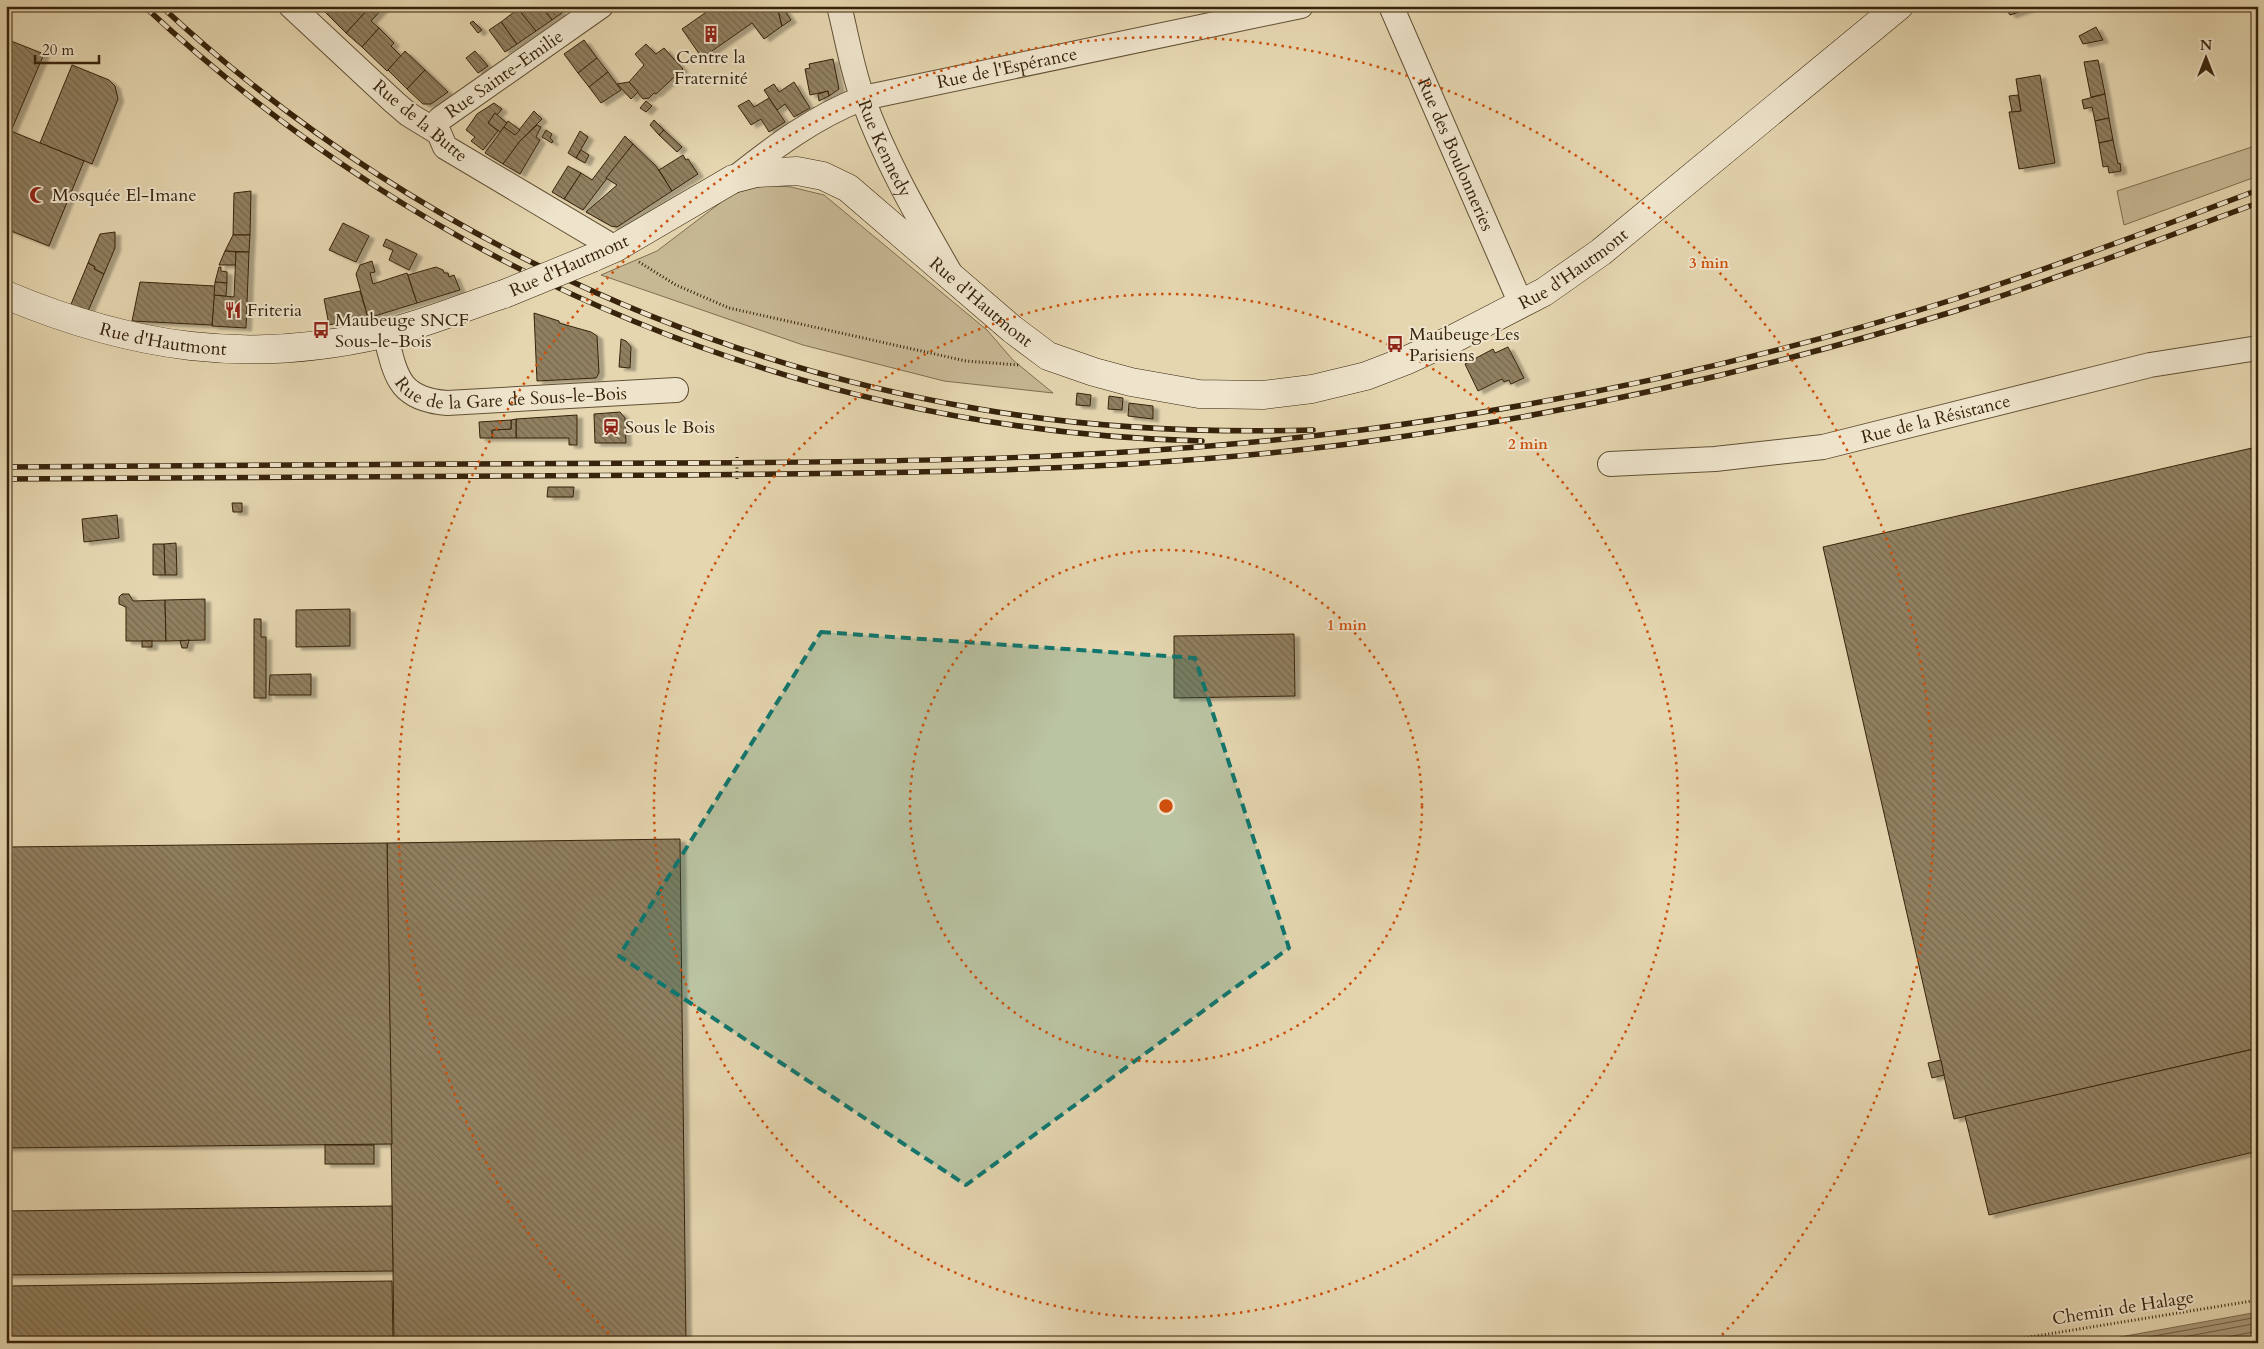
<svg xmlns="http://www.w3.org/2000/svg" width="2264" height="1349" viewBox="0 0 2264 1349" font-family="Cardo,serif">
<defs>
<pattern id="building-back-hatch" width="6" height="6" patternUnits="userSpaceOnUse" patternTransform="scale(1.25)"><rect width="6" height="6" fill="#918061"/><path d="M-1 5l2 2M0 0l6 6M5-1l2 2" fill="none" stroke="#77684e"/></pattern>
<filter id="shadow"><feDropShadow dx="5.5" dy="3" stdDeviation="1" flood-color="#0004"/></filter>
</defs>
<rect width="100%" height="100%" fill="#e5d6b0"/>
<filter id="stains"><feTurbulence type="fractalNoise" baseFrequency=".004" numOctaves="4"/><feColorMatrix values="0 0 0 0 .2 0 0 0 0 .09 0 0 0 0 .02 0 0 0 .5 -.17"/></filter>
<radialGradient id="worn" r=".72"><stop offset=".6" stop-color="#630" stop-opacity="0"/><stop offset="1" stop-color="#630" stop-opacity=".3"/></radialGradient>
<g fill="#c7b894" stroke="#7f6e50">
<path d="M2258,145V176L2124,225L2117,191Z"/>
<path d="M766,185L791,187L824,195L987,330L1013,360L1053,393L944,381L803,345L601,275L657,251L732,194Z"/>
</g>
<path fill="#aa9978" stroke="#7c6a4c" d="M2258,1312V1343H2087Z"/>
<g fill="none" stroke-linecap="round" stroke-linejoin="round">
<g stroke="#705e42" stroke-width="1">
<path d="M2116,1343L2258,1317"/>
<path d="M2152,1343L2258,1323"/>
<path d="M2197,1343L2258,1331"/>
</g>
</g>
<g fill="url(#building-back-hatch)" stroke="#37230b" filter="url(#shadow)">
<path d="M319,6H371L346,33Z"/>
<path d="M371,6H385L371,21L379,28L362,47L346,33Z"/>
<path d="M522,6H542L552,20L536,31L518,9Z"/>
<path d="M542,6H556L562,13L552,20Z"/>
<path d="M715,6H777L782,26L764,39L752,23L702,58L682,29Z"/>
<path d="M777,6H782L791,20L782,26Z"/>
<path d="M2004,6H2028V9L2010,15Z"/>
<path d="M518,9L536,31L517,44L501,22Z"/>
<path d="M473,21L482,30L478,33L470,23Z"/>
<path d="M501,22L517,44L505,52L489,30Z"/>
<path d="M2096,27L2103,40L2083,44L2079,36Z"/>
<path d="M379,28L394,43L391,46L401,56L387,71L362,47Z"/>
<path d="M6,39L44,54L11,131L6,129Z"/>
<path d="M584,40L597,58L578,73L564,54Z"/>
<path d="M646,44L656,54L664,48L683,69L656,94L654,93L649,98L643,99L629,82L644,65L635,54Z"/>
<path d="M405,51L425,70L407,89L388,70Z"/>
<path d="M475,51L488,66L478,73L466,58Z"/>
<path d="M597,58L608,72L589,87L578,73Z"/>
<path d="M833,59L839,89L829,96L828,91L810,95L805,69L810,68L809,64Z"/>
<path d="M2098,60L2105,94L2091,97L2084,62Z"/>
<path d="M72,65L109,80L115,86L118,99L92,164L40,143Z"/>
<path d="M425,70L448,92L431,104H423L407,89Z"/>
<path d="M608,72L621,90L601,103L589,87Z"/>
<path d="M2040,75L2055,163L2019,169L2009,112L2021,111L2016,79Z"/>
<path d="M629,82L638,92L631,99L617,84Z"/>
<path d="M794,82L810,108L794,117L785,104L777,110L764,90L774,84L779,92Z"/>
<path d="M828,91L829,96L819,101L818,94Z"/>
<path d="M2105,94L2109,118L2095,121L2092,107L2084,109L2082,100Z"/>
<path d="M2018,95L2021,111L2012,112L2009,96Z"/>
<path d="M769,98L785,122L769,132L761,119L751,125L738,106L749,100L754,107Z"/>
<path d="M646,101L652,106L646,112L640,108Z"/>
<path d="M494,103L502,109L497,115L495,113L488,123L498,131L483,150L471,141L475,137L466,130L477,114Z"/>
<path d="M534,111L542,119L520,141L503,164L485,153L504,127L515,135Z"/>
<path d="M495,113L507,123L500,132L488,123Z"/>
<path d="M2109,118L2113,140L2099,143L2095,121Z"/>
<path d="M654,120L664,130L659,135L650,125Z"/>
<path d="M508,121L520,130L515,135L504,127Z"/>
<path d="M537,125L541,127L536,137L540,140L520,174L503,164L520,141Z"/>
<path d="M6,129L84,161L49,246L6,229Z"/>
<path d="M546,130L552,134L550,138L553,141L552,143L542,137Z"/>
<path d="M664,130L682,147L677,152L659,135Z"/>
<path d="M580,131L588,137L576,158L568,153Z"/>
<path d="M625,136L633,144L583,210L564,199L581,173L592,180Z"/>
<path d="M2113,140L2118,164L2120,163L2121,171L2109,173L2108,166L2103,167L2099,143Z"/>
<path d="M633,144L656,166L672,191L617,227L611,226L586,212L617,185L606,178Z"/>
<path d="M581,150L589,155L585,163L576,158Z"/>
<path d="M683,155L686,160L688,159L698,174L672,191L659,170Z"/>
<path d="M568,166L581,173L564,199L552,192Z"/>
<path d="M251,191L250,235H233L234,193Z"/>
<path d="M343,223L369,236L356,262L329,250Z"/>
<path d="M115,232V248L104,274L94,269L95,267L88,263L100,234Z"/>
<path d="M233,235H250L249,252L225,251Z"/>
<path d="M386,239L417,254L409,270L389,260L393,250L383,246Z"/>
<path d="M225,251L236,252V265H219Z"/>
<path d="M236,252H249L246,328L212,326L214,295L234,297Z"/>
<path d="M372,261L375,272L370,273L373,284L407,273L417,303L368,318L356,274L360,265Z"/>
<path d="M88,263L95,267L94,269L104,274L86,316L69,309Z"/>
<path d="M219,267H221V271L227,272V283L215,282Z"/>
<path d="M436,267L443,270L444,273H448L449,277L454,275L460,290L417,303L408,275Z"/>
<path d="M140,282L215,286L212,325L132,321Z"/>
<path d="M215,282L227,283L226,296L214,295Z"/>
<path d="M360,291L368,318L329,325L324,299Z"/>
<path d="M534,313L559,321V323L591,332L597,336L599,373L596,378L537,381Z"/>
<path d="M621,339L626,341L631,347L630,368L619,367Z"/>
<path d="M1508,347L1524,378L1511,384L1509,380L1504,382L1502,379L1478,391L1465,364L1493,349L1495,353Z"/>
<path d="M1077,393L1091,395L1090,406L1076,405Z"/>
<path d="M1109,396L1123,398L1122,410L1108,409Z"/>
<path d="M1129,403L1153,406V419L1128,416Z"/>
<path d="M620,412L625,418L626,443H595L594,414Z"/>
<path d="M577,415V445H569V438H516V419Z"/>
<path d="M516,419V438H492V430L511,429V420Z"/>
<path d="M511,420V429L492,430V438H480L479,422Z"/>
<path d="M2252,448L2258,471V1048L1954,1119L1823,547Z"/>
<path d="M548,487H574L573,497H547Z"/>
<path d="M232,503H242V512H233Z"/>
<path d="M117,515L119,538L84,542L82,519Z"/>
<path d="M176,543L177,575H165L164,544Z"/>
<path d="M153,544H164L165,575H153Z"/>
<path d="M122,594H129L133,601L165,600L166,641H126V607L119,604V597Z"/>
<path d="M205,599V640L166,641L165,600Z"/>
<path d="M350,609V646L296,647V610Z"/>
<path d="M254,619H261V637H266V698H254Z"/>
<path d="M1294,634L1295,696L1174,698V636Z"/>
<path d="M189,640L187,648H182L180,641Z"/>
<rect x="142" y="641" width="10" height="6"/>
<path d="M311,674V695H269L270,675Z"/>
<path d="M680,839L686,1343H394L387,843Z"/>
<path d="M387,843L392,1144L6,1148V847Z"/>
<path d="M2258,1048V1151L1989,1215L1965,1116Z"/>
<path d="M1941,1060L1944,1075L1932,1078L1928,1063Z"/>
<rect x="325" y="1145" width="49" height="19"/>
<path d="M392,1206L393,1271L6,1275V1211Z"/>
<path d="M392,1281L393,1343H6V1286Z"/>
</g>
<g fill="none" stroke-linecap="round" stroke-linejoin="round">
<g stroke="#625034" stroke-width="26">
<g id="street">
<path d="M291,6L394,102L408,114L439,133L445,147L615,248"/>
<path id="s1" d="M839,6C847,37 852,70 863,99C885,160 917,215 949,271"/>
<path id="s2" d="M1391,6L1521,304"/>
<path id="s3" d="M433,127L440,119L601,6"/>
<path id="s4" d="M734,179C774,147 814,117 863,98L1301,6"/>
<path id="s5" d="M385,334C396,376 398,399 447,403L676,390"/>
<path id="s6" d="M1610,464L1715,459L1823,447L2150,365L2258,348"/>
</g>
</g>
<g stroke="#37230b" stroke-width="29">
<g id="secondary">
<path id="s7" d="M592,258L615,248L733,179L756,173L797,171L823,176L848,188L1012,329L1048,356L1094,372L1131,382L1199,394L1263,395L1312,389L1366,376L1405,361L1455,338L1544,292L1601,252L1899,6"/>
<path id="s8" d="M6,295C132,348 248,365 382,334C423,325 464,307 504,294"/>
</g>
</g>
<g stroke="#37230b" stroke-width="3" stroke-dasharray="1 2.5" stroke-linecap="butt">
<path d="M639,262L676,285L729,308L966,361L1019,365"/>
<path d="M737,457V480"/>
<path d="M1993,1343L2258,1300"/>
</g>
<use href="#street" stroke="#eee4cc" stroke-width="24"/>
<use href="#secondary" stroke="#eee4cc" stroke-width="28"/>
<g stroke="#37230b" stroke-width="5.5">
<g id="rail">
<path d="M144,6C434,276 806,431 1202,441"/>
<path d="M161,6C387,216 675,357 979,409C1089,428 1202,433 1313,430"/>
<path d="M6,467C228,465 451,464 673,463C903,462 1133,460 1361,430C1562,404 1762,360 1955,299C2057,266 2157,228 2258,190"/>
<path d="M6,479C232,477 458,476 684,475C906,473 1129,472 1349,444C1555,417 1757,372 1955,311C2057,279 2157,240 2258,203"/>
</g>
</g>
<use href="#rail" stroke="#eee4cc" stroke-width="4" stroke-dasharray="11" stroke-linecap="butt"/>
<g stroke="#37230b" stroke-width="29" stroke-linecap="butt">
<path id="secondary-bridge" d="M504,294L592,258"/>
</g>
<use href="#secondary-bridge" stroke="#eee4cc" stroke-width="28"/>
</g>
<path fill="#0f766e" fill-opacity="0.2" stroke="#0f766e" stroke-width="4" stroke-dasharray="10 6" stroke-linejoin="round" d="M821,632L1195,658L1289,948L966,1185L619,956Z"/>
<g fill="none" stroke="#cd510c" stroke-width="2.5" stroke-dasharray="2.5 5">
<circle cx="1166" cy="806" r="256"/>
<circle cx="1166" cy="806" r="512"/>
<path d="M614 1339A768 768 0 1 1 1718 1339"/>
</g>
<defs>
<g id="building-bare" transform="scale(1.35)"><path d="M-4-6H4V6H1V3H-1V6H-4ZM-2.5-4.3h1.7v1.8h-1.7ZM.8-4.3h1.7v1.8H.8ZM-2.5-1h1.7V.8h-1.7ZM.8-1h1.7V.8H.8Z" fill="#8f2418" stroke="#eee4cc" stroke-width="2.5" paint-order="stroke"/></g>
<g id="mosque-bare" transform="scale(1.35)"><path d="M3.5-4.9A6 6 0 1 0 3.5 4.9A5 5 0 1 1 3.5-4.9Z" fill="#8f2418" stroke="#eee4cc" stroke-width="2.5" paint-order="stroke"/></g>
<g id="restaurant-bare" transform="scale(1.35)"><path d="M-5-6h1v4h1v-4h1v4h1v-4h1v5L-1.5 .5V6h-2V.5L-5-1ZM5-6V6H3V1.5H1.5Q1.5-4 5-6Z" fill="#8f2418" stroke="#eee4cc" stroke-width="2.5" paint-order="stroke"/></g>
<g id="bus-bare" transform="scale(1.35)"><path d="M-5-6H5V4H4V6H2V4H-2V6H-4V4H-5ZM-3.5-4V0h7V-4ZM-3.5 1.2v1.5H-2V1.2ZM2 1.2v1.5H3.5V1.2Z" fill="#8f2418" stroke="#eee4cc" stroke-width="2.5" paint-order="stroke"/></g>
<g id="station-bare" transform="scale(1.35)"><path d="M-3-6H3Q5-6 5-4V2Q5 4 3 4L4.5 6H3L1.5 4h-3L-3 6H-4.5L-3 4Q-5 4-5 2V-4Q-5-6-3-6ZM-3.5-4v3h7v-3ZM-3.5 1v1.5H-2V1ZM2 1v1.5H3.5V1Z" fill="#8f2418" stroke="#eee4cc" stroke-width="2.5" paint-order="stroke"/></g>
</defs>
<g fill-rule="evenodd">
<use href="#building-bare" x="711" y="34"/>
<use href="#mosque-bare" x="38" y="195"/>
<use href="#restaurant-bare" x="233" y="310"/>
<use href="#bus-bare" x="321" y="330"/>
<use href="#bus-bare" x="1395" y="344"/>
<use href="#station-bare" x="611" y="427"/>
</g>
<g text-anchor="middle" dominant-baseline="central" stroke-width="4" stroke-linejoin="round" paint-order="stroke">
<g font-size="18" fill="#37230b" stroke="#eee4cc" text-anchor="start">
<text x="711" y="57" text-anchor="middle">Centre la<tspan x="711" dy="21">Fraternité</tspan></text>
<text x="52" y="195">Mosquée El-Imane</text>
<text x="247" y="310">Friteria</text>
<text x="335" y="320">Maubeuge SNCF<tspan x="335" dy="21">Sous-le-Bois</tspan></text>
<text x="1409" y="334">Maubeuge Les<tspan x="1409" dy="21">Parisiens</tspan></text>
<text x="625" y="427">Sous le Bois</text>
</g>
<g font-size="18" fill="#37230b" stroke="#eee4cc">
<text stroke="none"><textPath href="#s4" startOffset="300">Rue de l'Espérance</textPath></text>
<text stroke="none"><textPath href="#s3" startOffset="89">Rue Sainte-Emilie</textPath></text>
<text transform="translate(420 121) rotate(40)">Rue de la Butte</text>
<text stroke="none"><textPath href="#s1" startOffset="150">Rue Kennedy</textPath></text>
<text stroke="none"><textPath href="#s2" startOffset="162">Rue des Boulonneries</textPath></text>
<text transform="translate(569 266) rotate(-24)">Rue d'Hautmont</text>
<text stroke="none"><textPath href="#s7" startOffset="1101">Rue d'Hautmont</textPath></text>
<text stroke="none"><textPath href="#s7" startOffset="456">Rue d'Hautmont</textPath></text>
<text stroke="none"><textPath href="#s8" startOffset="164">Rue d'Hautmont</textPath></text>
<text stroke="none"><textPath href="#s5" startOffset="165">Rue de la Gare de Sous-le-Bois</textPath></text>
<text stroke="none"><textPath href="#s6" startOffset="330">Rue de la Résistance</textPath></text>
<text transform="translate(2123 1308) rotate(-9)">Chemin de Halage</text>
</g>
</g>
<circle cx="1166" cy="806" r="8" fill="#cd510c" stroke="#eee4cc" stroke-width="2.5"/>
<g font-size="15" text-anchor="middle" font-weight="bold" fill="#cd510c" stroke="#eee4cc" stroke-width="4" stroke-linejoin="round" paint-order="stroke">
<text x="1709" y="268">3 min</text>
<text x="1528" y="449">2 min</text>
<text x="1347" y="630">1 min</text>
</g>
<rect width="2264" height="1349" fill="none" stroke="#e5d6b0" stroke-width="25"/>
<rect x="8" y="8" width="2249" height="1334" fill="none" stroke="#37230b" stroke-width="2.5"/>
<rect x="12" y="12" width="2239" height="1324" fill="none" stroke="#37230b"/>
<g transform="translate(2206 58)" stroke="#eee4cc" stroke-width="4" paint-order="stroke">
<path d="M0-4L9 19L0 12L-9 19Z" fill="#37230b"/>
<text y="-8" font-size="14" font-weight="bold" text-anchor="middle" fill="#37230b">N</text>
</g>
<path d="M35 55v8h64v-8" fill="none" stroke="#37230b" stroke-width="2.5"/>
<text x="42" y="55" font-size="15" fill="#37230b" stroke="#eee4cc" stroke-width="4" paint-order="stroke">20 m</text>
<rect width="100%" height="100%" filter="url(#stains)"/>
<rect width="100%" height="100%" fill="url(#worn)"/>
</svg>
